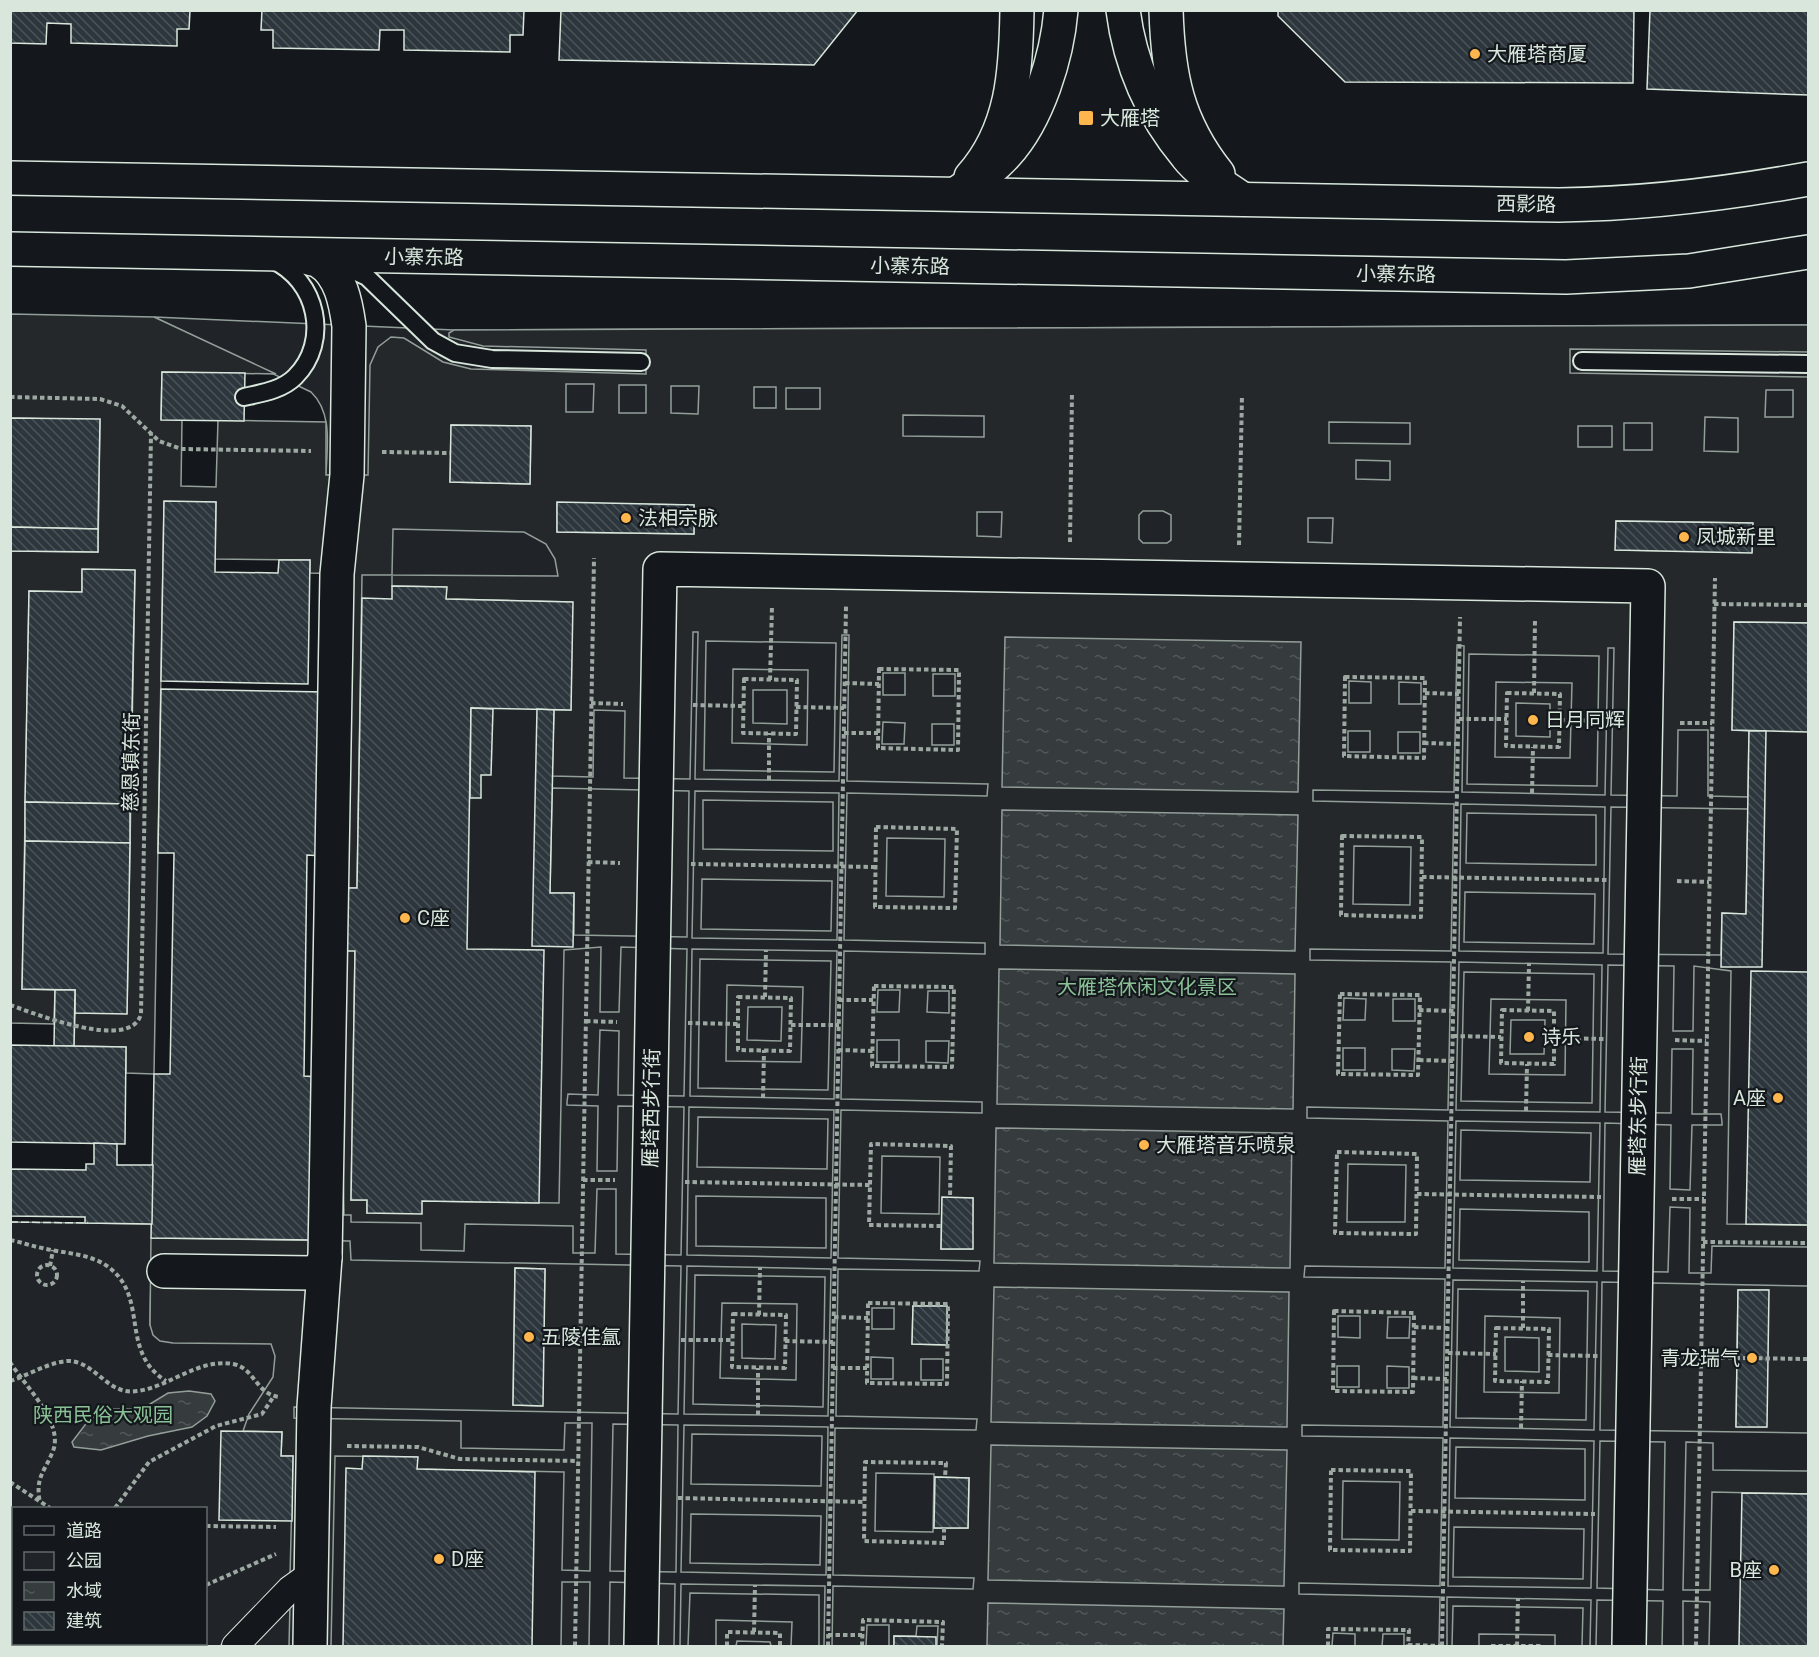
<svg xmlns="http://www.w3.org/2000/svg" width="1819" height="1657" viewBox="0 0 1819 1657" font-family="Roboto,'Noto Sans SC',sans-serif">
<defs>
<pattern id="water-ripples" width="26" height="14" patternUnits="userSpaceOnUse" patternTransform="scale(1.5)"><rect width="26" height="14" fill="#363b3e"/><path d="M2 4q2-2 4 0t4 0M15 11q2-2 4 0t4 0" fill="none" stroke="#525759"/></pattern>
<pattern id="building-back-hatch" width="6" height="6" patternUnits="userSpaceOnUse" patternTransform="scale(1.5)"><rect width="6" height="6" fill="#2c363c"/><path d="M-1 5l2 2M0 0l6 6M5-1l2 2" fill="none" stroke="#4a5358"/></pattern>
</defs>
<rect width="100%" height="100%" fill="#14181c"/>
<path fill="#202428" stroke="#939e99" stroke-width="1.5" fill-rule="evenodd" d="M154,317L454,330L1808,325V1646H11V1222L152,1224L150,1325L320,1328L346,475H326C327,446 333,413 311,392ZM14,1508H206V1644H14Z"/>
<g fill="#24282b" stroke="#939e99" stroke-width="1.5" fill-rule="evenodd">
<path d="M11,314L154,317L276,374L162,372L161,419L182,420L181,486L216,487L218,420L326,422V475H368L370,365L378,347L391,337L404,338L443,362L471,369L646,374V350L483,346L449,337V333L454,330L1808,325V352L1570,349V373L1808,377V623L1734,622L1732,730L1749,731L1748,797L1708,796V730H1678L1677,796L1611,795L1614,648H1608L1605,795L1462,792L1464,646L1457,645L1454,792L1313,790V801L1454,804L1451,951L1310,949V960L1451,962L1448,1110L1307,1107V1118L1448,1121L1445,1268L1305,1266L1304,1277L1445,1279L1443,1427L1302,1425V1436L1443,1438L1440,1586L1299,1583V1594L1440,1597L1439,1646H1404V1634H1383L1382,1646H1355V1634L1333,1633L1332,1646H937L938,1626H917L916,1636H894V1646H889V1625H867L866,1646H832L833,1586L973,1589L974,1578L833,1575L835,1428L976,1430L977,1419L836,1416L838,1269L979,1271L980,1261L838,1258L841,1110L982,1113V1102L841,1099L844,951L985,954V943L844,940L847,793L987,796L988,784L847,781L849,635H842L839,781L695,779L698,632H693L690,779L624,778L625,711L594,710L593,777L552,776L554,710H571L572,602L446,599V587L392,586V575H362L357,888H344L355,951L351,1200H367V1213L422,1201L559,1203L564,950L601,947L600,1012H619L621,947L687,949L684,1096L618,1095L619,1031L600,1030L598,1095L568,1094L567,1102V1105L598,1106L597,1171H617L618,1106L684,1107L681,1255L616,1254V1189H597L595,1253H573V1226L465,1224L464,1251L421,1250V1223L351,1222V1215H344L340,1012L346,574L310,573V560L215,559L216,502H164L154,1074L126,1073V1047L74,1046L75,1013H127L135,571L82,570V592L29,591L22,989L55,990L54,1024L11,1023V551L98,552L100,420L11,418ZM566,384H594L593,412H566ZM619,385H646V413H619ZM671,386H699L698,414L671,413ZM754,387H776V408H754ZM786,388H820V409H786ZM1766,390H1793V417H1765ZM903,415L984,416V437L903,436ZM1705,417L1738,418V452L1704,451ZM1329,422L1410,423V444L1329,443ZM1624,423H1652V450H1624ZM451,425L531,426L530,484L450,482ZM1578,426H1612V447H1578ZM1356,460L1390,461V480L1356,479ZM557,503L694,505V534L557,532ZM1143,511H1163L1171,515V540L1167,543H1143L1139,539V515ZM977,512H1002L1001,537L977,536ZM1308,518H1333L1332,543L1308,542ZM1616,521L1752,523V552L1616,550ZM393,529L524,532L546,544L555,559L558,576L392,575ZM706,641L836,643L834,772L704,770ZM1469,654L1599,656L1597,786L1467,784ZM883,673H905V695H883ZM933,674H955V696H933ZM1349,681L1371,682V703H1349ZM1399,682L1421,683V704H1399ZM883,722L905,723L904,744H882ZM932,724H954V745H932ZM1348,731H1370V752H1348ZM1398,732H1420V753H1398ZM887,838L945,839L944,897L886,896ZM1354,846L1411,847L1410,905L1353,904ZM878,990H900L899,1012H877ZM928,991H949V1013L927,1012ZM1344,998L1366,999L1365,1020H1343ZM1393,999H1415V1021H1393ZM877,1040H899V1062H877ZM926,1041H949L948,1063L926,1062ZM1343,1048H1365V1070H1343ZM1392,1049H1415L1414,1071L1392,1070ZM882,1156L940,1157L939,1214L881,1213ZM1348,1164L1406,1165L1405,1222H1347ZM942,1198H973L972,1249H941ZM913,1306H947L946,1345L912,1344ZM872,1308H894V1329H872ZM1338,1316H1360V1338L1338,1337ZM1388,1317H1410L1409,1338H1387ZM871,1357L893,1358V1379H871ZM921,1359H943V1380H921ZM1337,1366H1359V1387H1337ZM1387,1366L1409,1367V1388H1387ZM876,1473L934,1474L933,1532L875,1531ZM935,1477L969,1478L968,1528H934ZM1343,1481L1400,1482L1399,1540L1342,1539Z"/>
<path d="M733,669L808,670L807,745L732,743ZM753,690H787V724L753,723Z"/>
<path d="M1496,682L1572,683L1570,758L1495,757ZM1516,703L1550,704V737L1516,736Z"/>
<path d="M552,788L689,791L687,937L574,935V893H550Z"/>
<path d="M695,791L839,793L837,940L692,938ZM703,800L833,802V851L703,849ZM702,879L832,881L831,931L701,929Z"/>
<path d="M1461,804L1605,807L1603,953L1459,951ZM1467,813L1596,815V865L1466,863ZM1465,892L1595,894L1594,944L1464,942Z"/>
<path d="M1611,807L1748,809L1746,914L1722,913L1721,955L1608,954Z"/>
<path d="M692,949L837,951L834,1099L690,1096ZM700,959L831,961L828,1090L698,1088Z"/>
<path d="M1459,962L1602,965L1600,1112L1456,1110ZM1464,972L1594,974L1592,1103L1461,1101Z"/>
<path d="M1608,965L1674,966L1673,1031H1693L1694,966L1731,971L1727,1224L1808,1225V1247L1712,1246L1711,1273H1689L1690,1208L1670,1207L1668,1272L1603,1271L1605,1123L1671,1125L1670,1189L1690,1190L1692,1125H1722V1122L1721,1114H1692L1693,1049H1672L1671,1113L1605,1112Z"/>
<path d="M727,985L803,987L801,1062L726,1061ZM748,1007H782L781,1041L747,1040Z"/>
<path d="M1491,999L1566,1000L1565,1075L1489,1074ZM1511,1020H1545L1544,1054H1510Z"/>
<path d="M689,1107L834,1110L831,1258L687,1255ZM698,1117L828,1119L827,1169L697,1167ZM696,1196L826,1198V1248L696,1246Z"/>
<path d="M1456,1121L1600,1123L1597,1271L1453,1268ZM1461,1130L1591,1133L1590,1182L1460,1180ZM1460,1209L1589,1212V1262L1459,1260Z"/>
<path d="M151,1238L350,1241L351,1260L681,1266L678,1414L294,1407V1418L461,1421V1448L564,1450L565,1423H592L590,1571L562,1570L564,1472L417,1469V1457L335,1456L331,1646H289L290,1603L249,1646H220L290,1576L293,1456H281L282,1432L243,1431L249,1414L273,1377L275,1356L271,1344L173,1343L160,1341L153,1335L150,1325ZM515,1268L545,1269L542,1406L513,1405Z"/>
<path d="M687,1266L831,1269L828,1416L684,1414ZM695,1275L825,1277L823,1407L693,1404Z"/>
<path d="M1453,1280L1597,1282L1594,1430L1450,1427ZM1458,1289L1588,1291L1586,1420L1456,1418Z"/>
<path d="M1602,1282L1808,1286V1433L1600,1430ZM1738,1290H1768L1766,1427L1736,1426Z"/>
<path d="M722,1303L797,1304L796,1380L720,1378ZM742,1324L776,1325L775,1359L742,1358Z"/>
<path d="M1485,1316L1560,1318L1559,1393L1484,1392ZM1505,1337L1539,1338V1372L1505,1371Z"/>
<path d="M613,1424L678,1425L676,1572L610,1571Z"/>
<path d="M684,1425L828,1427L826,1575L681,1572ZM692,1434L822,1436L821,1486L691,1484ZM691,1514L821,1516L820,1565L690,1563Z"/>
<path d="M1450,1438L1594,1441L1591,1588L1448,1586ZM1456,1447L1585,1449V1500L1455,1498ZM1454,1527L1584,1529L1583,1579L1453,1577Z"/>
<path d="M1600,1441L1665,1442L1663,1590L1597,1588Z"/>
<path d="M1686,1442L1713,1443V1470L1808,1471V1494L1712,1492L1710,1590H1683Z"/>
<path d="M562,1582H590L589,1646H605H561Z"/>
<path d="M610,1582L675,1584L674,1646H609Z"/>
<path d="M681,1584L825,1586L824,1646H819V1595L690,1593L688,1646H680Z"/>
<path d="M1447,1597L1591,1600L1590,1646H1582L1583,1608L1453,1606L1452,1646H1447Z"/>
<path d="M1597,1600L1663,1601L1662,1646H1596Z"/>
<path d="M1683,1601L1710,1602L1709,1646H1683Z"/>
<path d="M716,1620L792,1622L791,1646H771L770,1642L737,1641L736,1646H716Z"/>
<path d="M1479,1634L1555,1635V1646H1479Z"/>
</g>
<g fill="url(#water-ripples)" stroke="#939e99" stroke-width="1.5">
<path d="M1005,637L1301,642L1298,792L1002,787Z"/>
<path d="M1002,810L1298,815L1295,951L1000,945Z"/>
<path d="M999,969L1295,974L1293,1109L997,1104Z"/>
<path d="M996,1128L1292,1133L1290,1268L994,1263Z"/>
<path d="M994,1287L1289,1292L1287,1427L991,1422Z"/>
<path d="M189,1391L211,1394L215,1401L207,1416L192,1427L148,1436L101,1450L74,1447L72,1442L88,1421L104,1409H142L168,1393Z"/>
<path d="M991,1445L1287,1450L1284,1586L988,1580Z"/>
<path d="M988,1603L1284,1609L1283,1646H987Z"/>
</g>
<g fill="url(#building-back-hatch)" stroke="#d8e6dc" stroke-width="1.5">
<path d="M10,10H190L189,29H177V46L71,43V24L47,23L46,44L10,43Z"/>
<path d="M262,10H524L523,35H510V52L404,50V30H380L379,50L273,48V30H261Z"/>
<path d="M561,10H858L814,65L559,60Z"/>
<path d="M1278,10H1634L1633,83L1345,82L1278,16Z"/>
<path d="M1650,10H1808V95L1647,89Z"/>
<path d="M162,372L245,373L244,421L161,420Z"/>
<path d="M10,418L100,419L98,529L10,527Z"/>
<path d="M451,425L531,426L530,484L450,482Z"/>
<path d="M164,501L216,502L215,572L278,573L279,560H310L308,684L161,681Z"/>
<path d="M557,502L694,505V534L557,532Z"/>
<path d="M1616,521L1753,523L1752,553L1615,550Z"/>
<path d="M10,527L98,529V552L10,551Z"/>
<path d="M82,569L135,570L130,804L25,802L29,591L82,592Z"/>
<path d="M392,586L447,587L446,599L573,602L571,710L471,708L467,949L544,950L539,1203L422,1201V1214L367,1213V1200H351L355,951H342L343,888H357L362,598L392,599Z"/>
<path d="M1734,622L1808,623V732L1732,730Z"/>
<path d="M161,689L326,692L323,856L307,855L304,1076L319,1077L316,1240L151,1238L154,1074H170L174,853H158Z"/>
<path d="M471,708L493,709L491,775H481V798H470Z"/>
<path d="M537,709L554,710L550,893H574L573,947L532,946Z"/>
<path d="M1749,731H1766L1762,967H1721L1722,913L1746,914Z"/>
<path d="M25,802L130,804V843L25,841Z"/>
<path d="M25,841L130,843L127,1014L75,1013V990L22,989Z"/>
<path d="M1751,971L1808,972V1225L1746,1224Z"/>
<path d="M55,990H75L74,1046H54Z"/>
<path d="M10,1045L126,1047L125,1144L10,1142Z"/>
<path d="M94,1143L117,1144V1165H153L152,1224L85,1223V1217L10,1216V1169L86,1170V1164H94Z"/>
<path d="M942,1197L973,1198V1249H941Z"/>
<path d="M515,1268L545,1269L543,1406L513,1405Z"/>
<path d="M1738,1290H1769L1767,1427H1736Z"/>
<path d="M913,1306H947V1345L912,1344Z"/>
<path d="M221,1431L282,1432L281,1456H293L292,1521L219,1520Z"/>
<path d="M363,1456L418,1457L417,1469L535,1472L532,1646H343L346,1468L362,1469Z"/>
<path d="M935,1477L969,1478L968,1528H934Z"/>
<path d="M1742,1493L1808,1494V1646H1739Z"/>
<path d="M894,1636L936,1637V1646H894Z"/>
</g>
<g fill="none" stroke-linecap="round" stroke-linejoin="round">
<g stroke="#d8e6dc" stroke-width="20">
<g id="service">
<path d="M337,263L367,277L433,341L455,353L492,359L641,362"/>
<path d="M1582,361L1808,364"/>
<path d="M244,397C262,393 282,390 295,377C331,341 317,280 272,260"/>
</g>
</g>
<g stroke="#d8e6dc" stroke-width="28">
<path id="pedestrian" d="M235,1646L290,1589L311,1574"/>
</g>
<g stroke="#d8e6dc" stroke-width="36">
<g id="minor">
<path d="M1166,10C1168,76 1177,122 1218,174"/>
<path d="M971,177C1013,130 1016,71 1017,10"/>
<path d="M164,1271L312,1273L322,1267L325,1257L337,574L347,475L349,326C346,304 341,274 319,261C312,258 302,257 295,255"/>
<path d="M310,1646L314,1407L325,1257"/>
<path d="M641,1646L660,569L1648,586L1629,1646"/>
</g>
</g>
<g stroke="#d8e6dc" stroke-width="36">
<g id="secondary">
<path d="M1123,10C1130,65 1152,114 1187,156C1201,174 1224,186 1242,199"/>
<path d="M956,194C973,182 992,170 1006,154C1038,119 1057,57 1061,10"/>
</g>
</g>
<g stroke="#d8e6dc" stroke-width="36">
<g id="primary">
<path d="M10,178L1559,205C1643,204 1725,194 1808,179"/>
<path d="M10,249L1566,277L1689,271L1808,252"/>
</g>
</g>
<g stroke="#9da8a2" stroke-width="4" stroke-dasharray="4.5 3" stroke-linecap="butt">
<path d="M10,397L100,399L122,406L159,441L181,449L311,451"/>
<path d="M382,452L450,453"/>
<path d="M1070,542L1072,392"/>
<path d="M1239,545L1242,395"/>
<path d="M1714,604L1808,605"/>
<path d="M879,669L959,670L958,750L878,748Z"/>
<path d="M1345,677L1425,678L1424,758L1344,756Z"/>
<path d="M744,679L797,680L796,734L743,733Z"/>
<path d="M770,680L772,606"/>
<path d="M845,683L879,684"/>
<path d="M1425,693L1459,694"/>
<path d="M1507,693L1560,694L1559,747L1506,746Z"/>
<path d="M1534,693L1535,619"/>
<path d="M591,703L623,704"/>
<path d="M693,705L744,706"/>
<path d="M796,707L844,708"/>
<path d="M1459,719H1507"/>
<path d="M1560,720L1610,721"/>
<path d="M1680,723H1712"/>
<path d="M844,733H878"/>
<path d="M1424,743L1458,744"/>
<path d="M769,780V733"/>
<path d="M1532,793L1533,747"/>
<path d="M876,827L957,829L955,908L875,907Z"/>
<path d="M1342,836L1422,837L1421,917L1341,915Z"/>
<path d="M588,862L620,863"/>
<path d="M691,864L875,867"/>
<path d="M1422,877L1607,880"/>
<path d="M1677,881L1709,882"/>
<path d="M874,986L954,987L952,1067L872,1066Z"/>
<path d="M1340,994L1420,995L1418,1075L1338,1074Z"/>
<path d="M738,997L791,998L790,1051L738,1050Z"/>
<path d="M765,997L766,950"/>
<path d="M839,1000H873"/>
<path d="M10,1005C36,1014 131,1052 141,1014L151,434"/>
<path d="M1419,1010L1454,1011"/>
<path d="M1502,1010L1554,1011V1064L1501,1063Z"/>
<path d="M1528,1011L1529,963"/>
<path d="M586,1021L617,1022"/>
<path d="M688,1023L738,1024"/>
<path d="M791,1025H839"/>
<path d="M1453,1036L1501,1037"/>
<path d="M1554,1038L1604,1039"/>
<path d="M1675,1040L1706,1041"/>
<path d="M838,1050L873,1051"/>
<path d="M1419,1060L1453,1061"/>
<path d="M763,1098L764,1050"/>
<path d="M1526,1111L1527,1064"/>
<path d="M1337,1152L1417,1154L1416,1234L1335,1233Z"/>
<path d="M583,1180H615"/>
<path d="M685,1182L870,1185"/>
<path d="M1417,1194L1601,1197"/>
<path d="M1672,1199H1704"/>
<path d="M941,1226L869,1225L871,1144L951,1146L950,1197"/>
<path d="M10,1240C21,1242 31,1246 42,1248C62,1253 85,1253 104,1264C152,1294 117,1350 166,1381"/>
<path d="M1703,1242L1808,1243"/>
<circle cx="47" cy="1275" r="10"/>
<path d="M50,1266L53,1250"/>
<path d="M868,1303L948,1304L947,1384L867,1383Z"/>
<path d="M1334,1311L1414,1313L1413,1392L1333,1391Z"/>
<path d="M733,1314L786,1315L785,1368L732,1367Z"/>
<path d="M759,1315L760,1267"/>
<path d="M834,1317L868,1318"/>
<path d="M1414,1327L1448,1328"/>
<path d="M1496,1328L1549,1329L1548,1382L1495,1381Z"/>
<path d="M1523,1328V1281"/>
<path d="M555,1337L611,1338"/>
<path d="M681,1340H732"/>
<path d="M785,1341L833,1342"/>
<path d="M1448,1353L1496,1354"/>
<path d="M1548,1355L1598,1356"/>
<path d="M1668,1357L1808,1359"/>
<path d="M10,1362C25,1386 64,1423 53,1451C44,1473 35,1477 40,1503"/>
<path d="M833,1368H867"/>
<path d="M1413,1378L1447,1379"/>
<path d="M10,1381C29,1375 47,1363 67,1361C95,1360 107,1396 137,1391C170,1387 198,1358 233,1364C255,1368 256,1395 280,1397"/>
<path d="M758,1415V1368"/>
<path d="M1521,1428L1522,1381"/>
<path d="M347,1446L418,1447L460,1459L578,1461"/>
<path d="M1331,1470L1411,1471L1410,1551L1330,1550Z"/>
<path d="M10,1482L50,1508"/>
<path d="M678,1498L865,1502"/>
<path d="M115,1508L149,1462L216,1426L262,1414L274,1396"/>
<path d="M1411,1511L1595,1514"/>
<path d="M206,1526L276,1527"/>
<path d="M944,1528V1543L864,1541L865,1462L946,1463L945,1477"/>
<path d="M10,1575L14,1574"/>
<path d="M206,1585L276,1554"/>
<path d="M754,1632L755,1585"/>
<path d="M828,1635H862"/>
<path d="M1408,1645L1443,1646"/>
<path d="M575,1646L594,558"/>
<path d="M727,1646V1632L780,1633V1646"/>
<path d="M828,1646L846,606"/>
<path d="M862,1646L863,1620L943,1622L942,1646"/>
<path d="M1328,1646V1629L1409,1630L1408,1646"/>
<path d="M1442,1646L1460,617"/>
<path d="M1491,1646H1543"/>
<path d="M1517,1646L1518,1598"/>
<path d="M1696,1646L1715,578"/>
</g>
<use href="#service" stroke="#14181c" stroke-width="16"/>
<use href="#pedestrian" stroke="#14181c" stroke-width="26"/>
<use href="#minor" stroke="#14181c" stroke-width="33"/>
<use href="#secondary" stroke="#14181c" stroke-width="33"/>
<use href="#primary" stroke="#14181c" stroke-width="33"/>
<path stroke="#d8e6dc" stroke-width="1.5" stroke-dasharray="8 3" stroke-linecap="butt" d="M10,1222L88,1223"/>
</g>
<g fill="#ffb74d" stroke="#14181c" stroke-width="2">
<circle cx="1475" cy="54" r="6"/>
<rect x="1078" y="110" width="16" height="16" rx="3"/>
<circle cx="626" cy="518" r="6"/>
<circle cx="1684" cy="537" r="6"/>
<circle cx="1533" cy="720" r="6"/>
<circle cx="405" cy="918" r="6"/>
<circle cx="1529" cy="1037" r="6"/>
<circle cx="1778" cy="1098" r="6"/>
<circle cx="1144" cy="1145" r="6"/>
<circle cx="529" cy="1337" r="6"/>
<circle cx="1752" cy="1358" r="6"/>
<circle cx="439" cy="1559" r="6"/>
<circle cx="1774" cy="1570" r="6"/>
</g>
<g text-anchor="middle" dominant-baseline="central" stroke-width="4.5" stroke-linejoin="round" paint-order="stroke">
<g font-size="20" fill="#d8e6dc" stroke="#14181c" text-anchor="start">
<text x="1487" y="54">大雁塔商厦</text>
<text x="1100" y="118">大雁塔</text>
<text x="638" y="518">法相宗脉</text>
<text x="1696" y="537">凤城新里</text>
<text x="1545" y="720">日月同辉</text>
<text x="417" y="918">C座</text>
<text x="1541" y="1037">诗乐</text>
<text x="1766" y="1098" text-anchor="end">A座</text>
<text x="1156" y="1145">大雁塔音乐喷泉</text>
<text x="541" y="1337">五陵佳氲</text>
<text x="1740" y="1358" text-anchor="end">青龙瑞气</text>
<text x="451" y="1559">D座</text>
<text x="1762" y="1570" text-anchor="end">B座</text>
</g>
<g font-size="20" fill="#d8e6dc" stroke="#14181c">
<text transform="translate(1526 204) rotate(1)">西影路</text>
<text transform="translate(424 257) rotate(1)">小寨东路</text>
<text transform="translate(910 266) rotate(1)">小寨东路</text>
<text transform="translate(1396 274) rotate(1)">小寨东路</text>
<text transform="translate(131 762) rotate(-89)">慈恩镇东街</text>
<text transform="translate(651 1108) rotate(-89)">雁塔西步行街</text>
<text transform="translate(1638 1116) rotate(-89)">雁塔东步行街</text>
</g>
<g font-size="20" fill="#8ac095" stroke="#14181c">
<text x="1147" y="987">大雁塔休闲文化景区</text>
<text x="103" y="1415">陕西民俗大观园</text>
</g>
</g>
<rect width="1819" height="1657" fill="none" stroke="#d8e6dc" stroke-width="24"/>
<rect x="12" y="1507" width="195" height="138" fill="#14181c" stroke="#626a69" stroke-width="1.5"/>
<rect x="24" y="1526" width="30" height="9" fill="#14181c" stroke="#626a69" stroke-width="1.5"/>
<text x="66" y="1537" font-size="18" fill="#d8e6dc">道路</text>
<rect x="24" y="1552" width="30" height="18" fill="#202428" stroke="#626a69" stroke-width="1.5"/>
<text x="66" y="1567" font-size="18" fill="#d8e6dc">公园</text>
<rect x="24" y="1582" width="30" height="18" fill="url(#water-ripples)" stroke="#626a69" stroke-width="1.5"/>
<text x="66" y="1597" font-size="18" fill="#d8e6dc">水域</text>
<rect x="24" y="1612" width="30" height="18" fill="url(#building-back-hatch)" stroke="#626a69" stroke-width="1.5"/>
<text x="66" y="1627" font-size="18" fill="#d8e6dc">建筑</text>
</svg>
